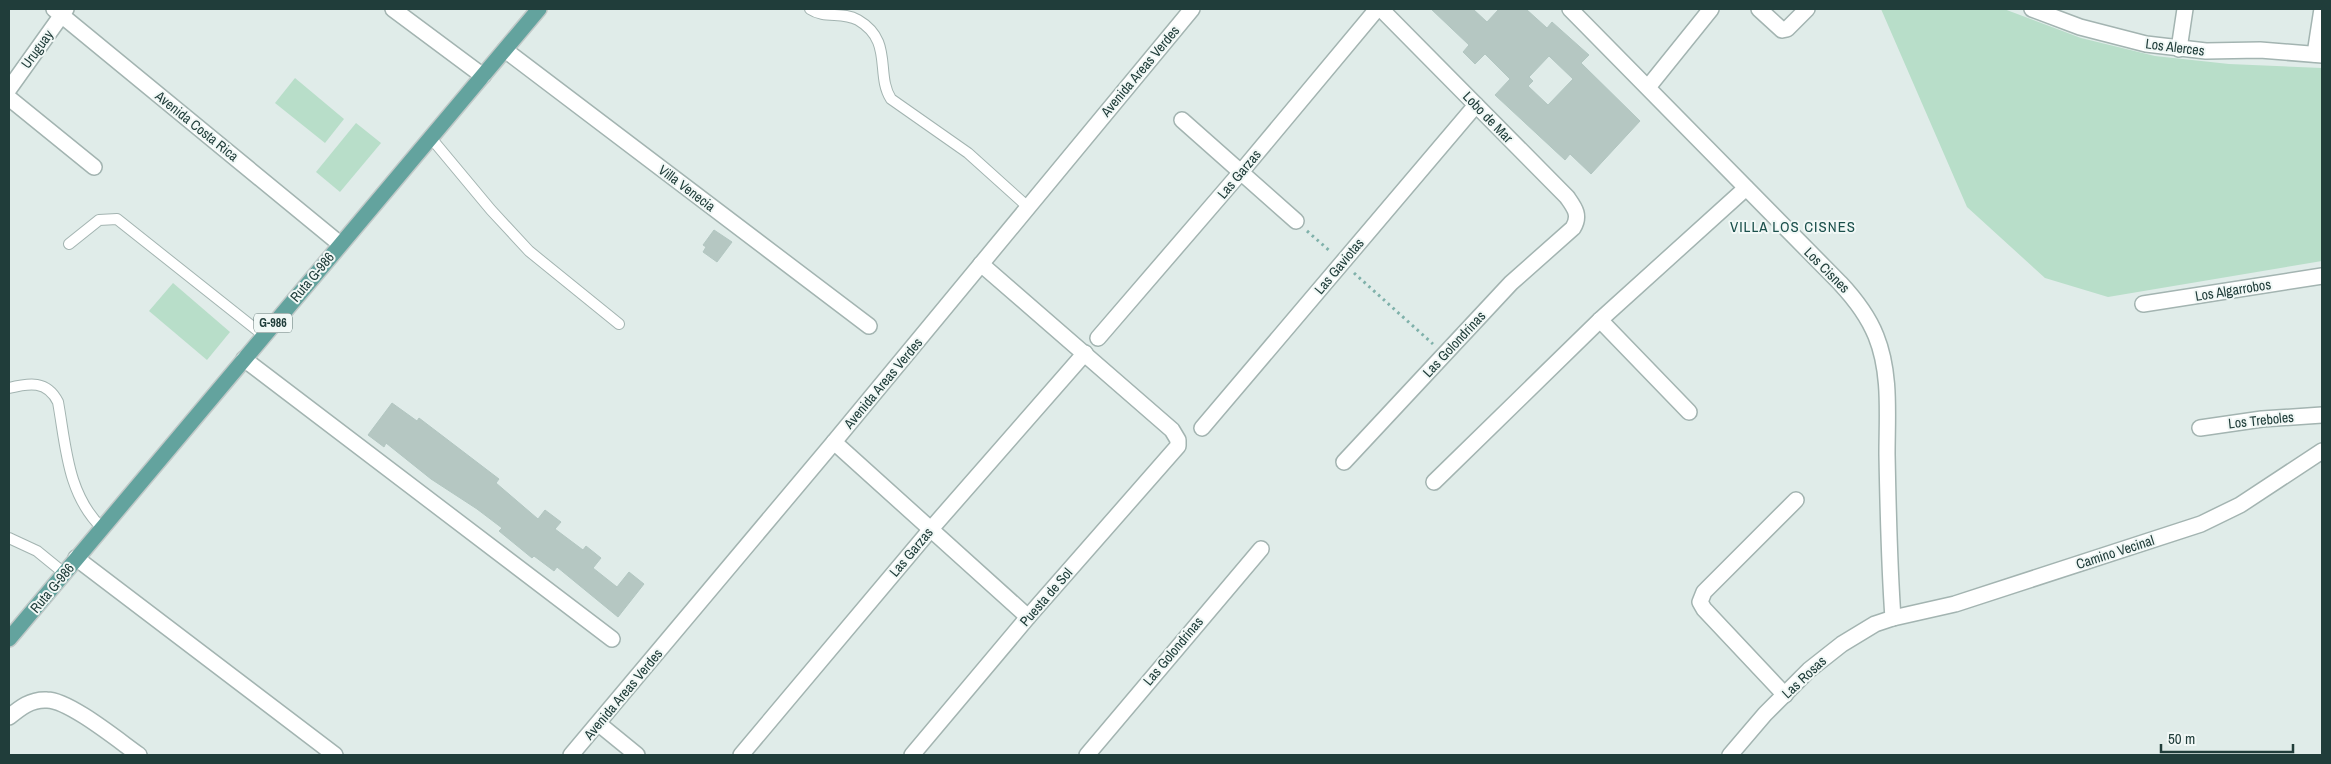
<svg xmlns="http://www.w3.org/2000/svg" width="2331" height="764" viewBox="0 0 2331 764" font-family="'Archivo Narrow',sans-serif">
<rect width="100%" height="100%" fill="#e0ece9"/>
<g fill="#b8dec9">
<path d="M1881,9H2004L2081,38L2155,56L2229,64L2322,68V261L2108,297L2045,278L1967,207Z"/>
<path d="M295,78L344,119L325,143L275,103Z"/>
<path d="M356,123L381,143L340,192L316,172Z"/>
<path d="M173,283L230,332L207,360L149,311Z"/>
</g>
<g fill="#b5c7c2" stroke="#b2c6c1" fill-rule="evenodd">
<path d="M1431,9H1473L1487,22L1499,9H1526L1547,28L1552,22L1589,55L1581,63L1640,121L1591,174L1570,154L1565,160L1495,95L1510,79L1485,54L1475,64L1463,52L1469,45ZM1549,56L1573,79L1548,105L1528,86L1533,81L1529,77Z"/>
<path d="M714,230L732,242L717,262L703,252L706,247L703,245Z"/>
<path d="M392,403L417,421L419,418L478,463L499,479L496,483L538,519L545,510L561,522L555,529L583,550L586,546L601,558L593,568L617,587L629,572L644,584L618,617L557,567L554,571L534,556L532,558L499,531L502,528L477,509L431,479L386,443L384,447L368,435Z"/>
</g>
<g fill="none" stroke-linecap="round" stroke-linejoin="round">
<g stroke="#a3b4b1" stroke-width="12">
<g id="service">
<path d="M810,9C825,19 842,11 858,20C894,41 875,74 891,99L968,153L1028,207"/>
<path d="M431,138L491,210L529,251L619,324"/>
<path d="M69,244L99,220L117,219L263,335"/>
<path d="M9,388C29,383 47,380 58,402C66,446 67,494 102,528"/>
<path d="M9,538L37,551L64,573"/>
</g>
</g>
<g stroke="#a3b4b1" stroke-width="18">
<g id="minor">
<path d="M54,9L340,244"/>
<path d="M393,9L483,76"/>
<path d="M1570,9L1840,283C1855,299 1868,316 1876,336C1891,373 1887,415 1887,454C1888,508 1889,563 1893,618"/>
<path d="M1759,9L1782,30L1787,29L1807,9"/>
<path d="M2032,9L2080,27L2146,44L2206,51L2260,50L2322,55"/>
<path d="M2179,49L2185,9"/>
<path d="M505,50L869,326"/>
<path d="M2315,54L2322,9"/>
<path d="M1649,86L1711,9"/>
<path d="M9,89L66,9"/>
<path d="M9,98L94,167"/>
<path d="M1182,120L1296,221"/>
<path d="M2143,304L2322,276"/>
<path d="M1600,320L1689,412"/>
<path d="M1098,338L1241,172L1377,9"/>
<path d="M244,359L612,639"/>
<path d="M1202,428L1476,105"/>
<path d="M2200,428L2262,419L2322,415"/>
<path d="M834,442L1028,617"/>
<path d="M1344,462L1511,283L1573,228C1581,215 1574,207 1567,197L1381,9"/>
<path d="M1434,482L1600,320L1746,188"/>
<path d="M76,558L335,755"/>
<path d="M1785,695L1704,609L1700,602L1704,592L1796,500"/>
<path d="M9,717C20,708 31,699 47,700C69,700 119,741 139,755"/>
<path d="M599,724L637,755"/>
<path d="M571,755L834,442L1192,9"/>
<path d="M741,755L931,529L1085,353"/>
<path d="M912,755L1028,617L1178,446V440L1172,430L981,264"/>
<path d="M1087,755L1261,549"/>
<path d="M1730,755L1765,714L1809,670L1842,644L1875,624L1893,618L1955,604L2201,524L2240,505L2322,451"/>
</g>
</g>
<g stroke="#c1c9c8" stroke-width="18">
<path id="primary" d="M9,639L539,9"/>
</g>
<g stroke="#7fb1aa" stroke-width="3" stroke-dasharray="2.5 4" stroke-linecap="butt">
<path d="M1307,231L1331,252"/>
<path d="M1354,273L1433,344"/>
</g>
<use href="#service" stroke="#fff" stroke-width="10"/>
<use href="#minor" stroke="#fff" stroke-width="15"/>
<use href="#primary" stroke="#63a39e" stroke-width="15"/>
</g>
<g text-anchor="middle" dominant-baseline="central" stroke-width="4" stroke-linejoin="round" paint-order="stroke">
<rect fill="#f1f8f6" stroke="#5f7572" stroke-width="1" x="254" y="313.5" width="38" height="19" rx="4"/>
<g font-size="12" font-weight="bold" fill="#203d3a">
<text x="273" y="323">G-986</text>
</g>
<g font-size="14" fill="#203d3a" stroke="#f1f8f6">
<text transform="translate(2175 47) rotate(7)">Los Alerces</text>
<text transform="translate(37 49) rotate(-54)">Uruguay</text>
<text transform="translate(1140 71) rotate(-50)">Avenida Areas Verdes</text>
<text transform="translate(1488 117) rotate(46)">Lobo de Mar</text>
<text transform="translate(197 126) rotate(39)">Avenida Costa Rica</text>
<text transform="translate(1239 174) rotate(-50)">Las Garzas</text>
<text transform="translate(687 188) rotate(37)">Villa Venecia</text>
<text transform="translate(1339 266) rotate(-50)">Las Gaviotas</text>
<text transform="translate(1827 270) rotate(45)">Los Cisnes</text>
<text transform="translate(312 277) rotate(-50)">Ruta G-986</text>
<text transform="translate(2233 290) rotate(-9)">Los Algarrobos</text>
<text transform="translate(1454 344) rotate(-47)">Las Golondrinas</text>
<text transform="translate(883 383) rotate(-50)">Avenida Areas Verdes</text>
<text transform="translate(2261 420) rotate(-6)">Los Treboles</text>
<text transform="translate(911 552) rotate(-50)">Las Garzas</text>
<text transform="translate(2115 552) rotate(-18)">Camino Vecinal</text>
<text transform="translate(52 588) rotate(-50)">Ruta G-986</text>
<text transform="translate(1046 597) rotate(-49)">Puesta de Sol</text>
<text transform="translate(1173 651) rotate(-50)">Las Golondrinas</text>
<text transform="translate(1804 677) rotate(-43)">Las Rosas</text>
<text transform="translate(623 694) rotate(-50)">Avenida Areas Verdes</text>
</g>
<g font-size="15" letter-spacing="1" fill="#1b504c" stroke="#f1f8f6">
<text x="1793" y="226">VILLA LOS CISNES</text>
</g>
</g>
<rect width="2331" height="764" fill="none" stroke="#203d3a" stroke-width="20"/>
<path d="M2161 744v8h132v-8" fill="none" stroke="#203d3a" stroke-width="2.5"/>
<text x="2168" y="744" font-size="15" fill="#203d3a" stroke="#f1f8f6" stroke-width="4" paint-order="stroke">50 m</text>
</svg>
